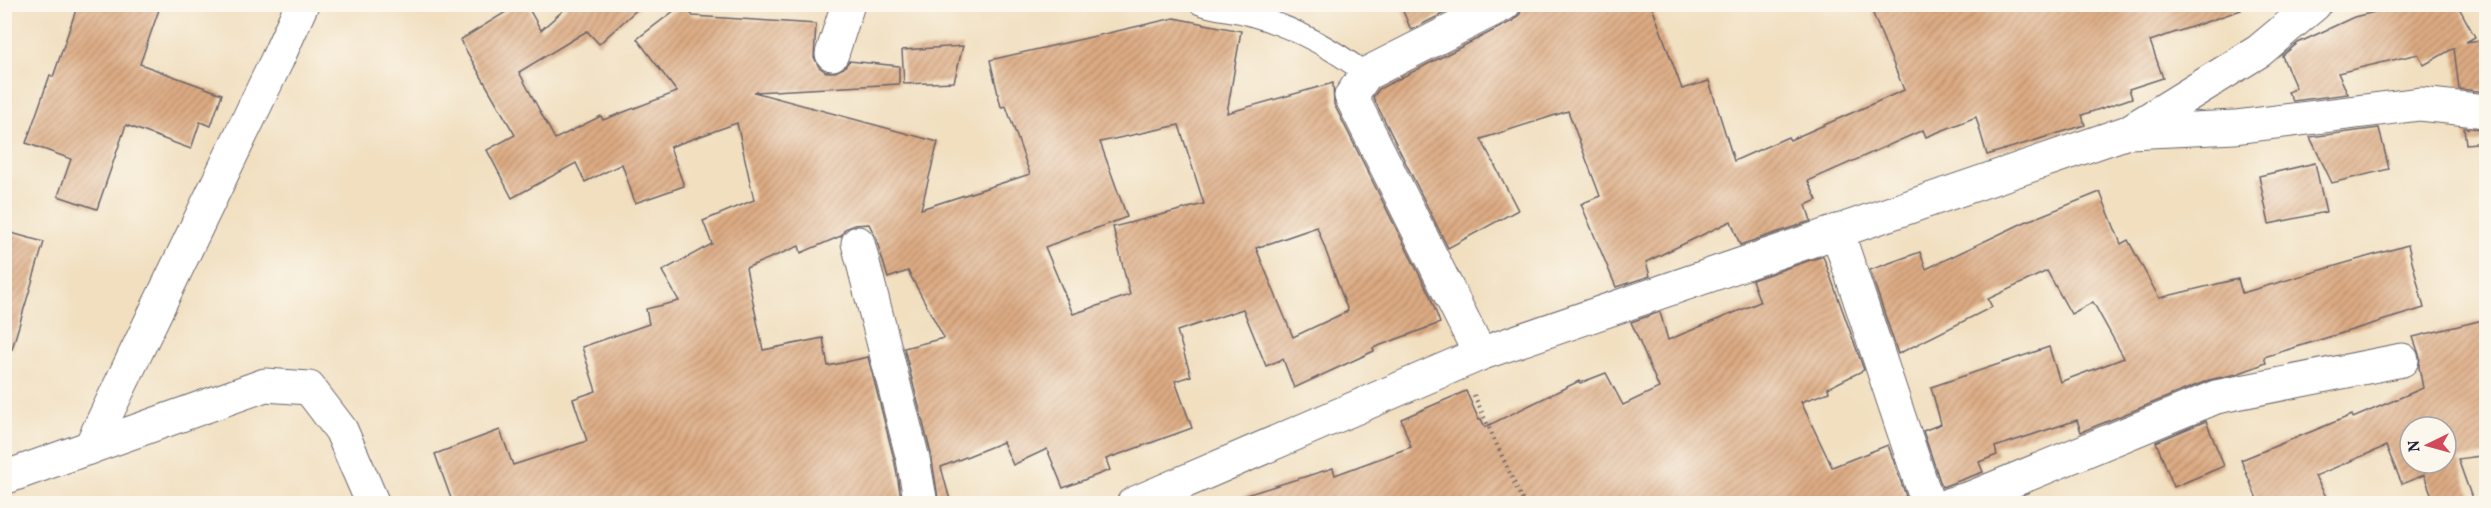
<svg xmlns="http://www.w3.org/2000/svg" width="2491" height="508" viewBox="0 0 2491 508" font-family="Vollkorn,serif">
<defs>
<pattern id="building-hatch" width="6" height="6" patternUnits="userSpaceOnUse" patternTransform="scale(1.5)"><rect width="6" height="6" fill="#ddab83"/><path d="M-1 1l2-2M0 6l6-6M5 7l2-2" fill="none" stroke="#b38b6c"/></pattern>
</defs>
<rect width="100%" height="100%" fill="#fbf7ec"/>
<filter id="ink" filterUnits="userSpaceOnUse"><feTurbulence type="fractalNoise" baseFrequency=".0167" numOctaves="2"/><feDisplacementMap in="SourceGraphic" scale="12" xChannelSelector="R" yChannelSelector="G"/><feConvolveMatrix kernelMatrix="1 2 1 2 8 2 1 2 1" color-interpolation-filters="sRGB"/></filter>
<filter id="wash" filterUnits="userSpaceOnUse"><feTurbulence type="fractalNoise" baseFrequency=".008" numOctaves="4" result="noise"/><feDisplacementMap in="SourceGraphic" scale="24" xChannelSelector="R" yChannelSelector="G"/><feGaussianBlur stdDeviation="1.35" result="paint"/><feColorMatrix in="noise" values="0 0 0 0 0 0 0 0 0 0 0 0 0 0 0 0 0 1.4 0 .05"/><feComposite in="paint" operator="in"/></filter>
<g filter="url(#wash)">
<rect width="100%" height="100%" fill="#f1dfc0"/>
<g id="blocks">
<g fill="url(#building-hatch)" fill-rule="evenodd">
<path d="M78,4H161L140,64L222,94L211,126L200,122L191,149L126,125L97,209L58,196L71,159L26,143L50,75L53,77Z"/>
<path d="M519,4H526L541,30L567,7L564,4H643L599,44L587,31L519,72L555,139L601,116L603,120L677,92L637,39L683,4L693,16L816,24L814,57L819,67L826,72H835L844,68L849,61L899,66V84L754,92L938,142L921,209L1030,174L1006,106L1001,107L990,60L1174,18L1241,31L1227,113L1333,83L1334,104L1430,296L1440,323L1373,348L1374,351L1294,388L1283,359L1266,366L1243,309L1177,331L1191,376L1175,381L1192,428L1106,459L1110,470L1063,488L1047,449L1013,465L1003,442L941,467L951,504H939L931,454L904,348L944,338L908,271L888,278L876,238L869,224L854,225L845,229L841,236L801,253L799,246L746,268L763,350L823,338L828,366L868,357L895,463L902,504H453L435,454L500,430L513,465L587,441L573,399L596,391L582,347L649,324L646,309L679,301L662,271L712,244L703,221L754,200L737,123L670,147L684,186L635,203L622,164L585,182L576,163L512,198L487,150L515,135L460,40ZM1179,125L1204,204L1113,227L1130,295L1073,314L1045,247L1127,217L1100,142ZM1317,227L1348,311L1293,337L1256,248Z"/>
<path d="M1400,4H1462L1411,30Z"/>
<path d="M1523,4H1651L1682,89L1709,81L1734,161L1788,137L1790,140L1904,90L1869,4H2240L2241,10L2150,41L2163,78L2129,89L2132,98L2082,115L2085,125L1987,155L1976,117L1926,137L1923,130L1808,181L1817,200L1806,205L1811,221L1740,245L1731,221L1646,262L1650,276L1616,287L1581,204L1600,196L1568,111L1481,139L1518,210L1448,248L1373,97L1379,89L1512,21L1520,14Z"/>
<path d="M2408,4H2457L2475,37L2466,42L2487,39V92L2459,89L2454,48L2424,65L2418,54L2338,73L2348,94L2293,101L2288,92L2296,88L2282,56L2298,43L2354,17Z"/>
<path d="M963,46L954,82L904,84L902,50Z"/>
<path d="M2379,128L2389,169L2332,183L2310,137Z"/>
<path d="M2464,128L2487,129V142L2466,144Z"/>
<path d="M2315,163L2326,212L2269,224L2259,176Z"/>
<path d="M2100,192L2121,244L2128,240L2159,298L2238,279L2242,293L2408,245L2424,308L2264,357L2266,363L2237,374L2209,380L2081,432L2077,420L1995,447L1997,455L1979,462L1983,472L1942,487L1923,431L1941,424L1931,387L2049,347L2060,382L2124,358L2093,302L2071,314L2047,271L1988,299L1992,307L1898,354L1870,270L1920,252L1926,269L2025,222Z"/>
<path d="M4,231L44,242L12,349L4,347Z"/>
<path d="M1823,256L1864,370L1828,388L1829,392L1801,402L1832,467L1888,445L1906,496L1887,504H1245L1243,496L1333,468L1335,475L1411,447L1401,419L1466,391L1479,420L1481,419L1485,427L1579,381L1580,383L1606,373L1623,405L1659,388L1631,322L1660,312L1668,340L1760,302L1752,280Z"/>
<path d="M2487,319V455L2458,459L2474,504H2435L2424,475L2402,484L2386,446L2315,476L2330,504H2259L2241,460L2352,415L2353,418L2423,388L2419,367L2420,357L2413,337ZM2410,427H2446V463H2410Z"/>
<path d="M2206,421L2224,466L2174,487L2156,442Z"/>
</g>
</g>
</g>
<g filter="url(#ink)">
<use href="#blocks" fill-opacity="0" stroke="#6a646a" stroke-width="1.5"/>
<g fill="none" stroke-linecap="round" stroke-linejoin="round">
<g stroke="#6a646a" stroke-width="23">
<path id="lane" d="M1200,4C1216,10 1234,10 1250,15C1293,27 1331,47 1366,74"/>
</g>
<g stroke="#6a646a" stroke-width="35">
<g id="street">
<path d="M832,54L848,4"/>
<path d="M2129,132L2235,127L2420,104L2486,111"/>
<path d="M1837,231L1928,504"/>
<path d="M858,243L913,459L921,504"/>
<path d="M1480,354L1351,96L1366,74L1504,4"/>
<path d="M90,448L277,60L302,4"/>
<path d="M4,478L265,385L309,388L341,430L373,504"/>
<path d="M1133,504L1480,354L2128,132L2259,51L2315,4"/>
<path d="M1950,504L1973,497L2216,397L2402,360"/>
</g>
</g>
<path stroke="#6a646a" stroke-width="4" stroke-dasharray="1.5 4.5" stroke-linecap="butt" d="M1474,395L1524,504"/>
<use href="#lane" stroke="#fff" stroke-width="21"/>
<use href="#street" stroke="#fff" stroke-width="33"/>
</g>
</g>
<rect width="2491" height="508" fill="none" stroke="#fbf7ec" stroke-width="24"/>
<g transform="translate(2428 445) rotate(265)"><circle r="28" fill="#fbf7ec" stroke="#a4a2a5" stroke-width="1.5"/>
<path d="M0-4.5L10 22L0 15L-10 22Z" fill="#d1495b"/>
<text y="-9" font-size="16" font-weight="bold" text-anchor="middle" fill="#22223b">N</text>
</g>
</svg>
